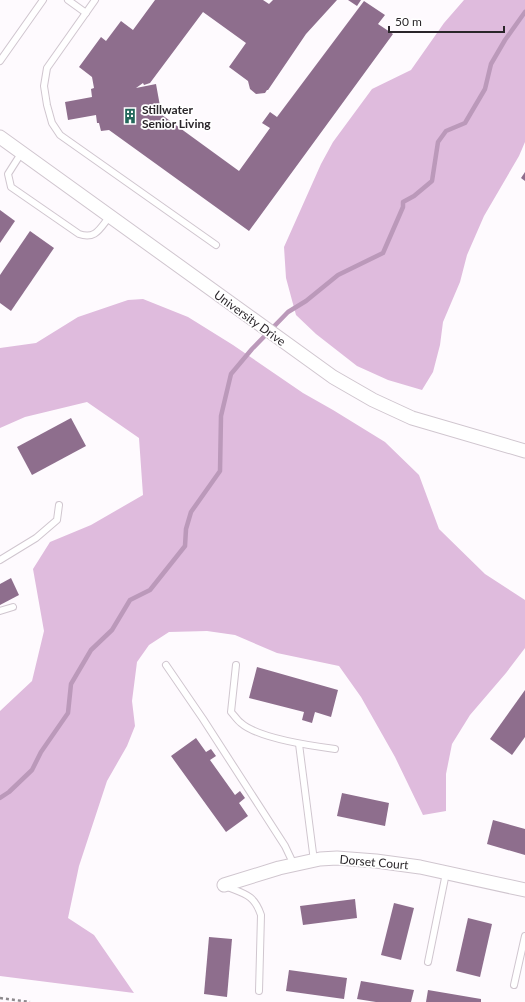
<svg xmlns="http://www.w3.org/2000/svg" width="525" height="1002" viewBox="0 0 525 1002" font-family="Lato,sans-serif">
<rect width="100%" height="100%" fill="#fefafe"/>
<g fill="#dfbbdd">
<path d="M464,0H525V142L519,156L484,216L467,255L460,282L443,322L440,345L433,372L422,390L388,380L357,366L316,334L296,315L286,278L284,247L321,164L333,142L372,89L411,70L444,23Z"/>
<path d="M143,299L188,317L233,345L303,393L333,410L385,442L419,475L439,529L485,574L525,600V648L506,673L470,715L452,744L446,774V811L423,815L395,757L361,697L339,666L277,653L235,635L207,631L169,632L149,645L137,662L132,701L135,726L127,746L107,781L79,866L68,918L94,935L134,993L0,976V711L32,681L44,631L33,569L50,542L91,525L143,495L139,438L87,402L25,417L0,428V348L36,343L78,317L128,300Z"/>
</g>
<g fill="none" stroke-linecap="round" stroke-linejoin="round">
<path stroke="#bb99ba" stroke-width="4.5" d="M0,798L9,792L32,770L41,752L68,713L71,684L91,650L112,630L130,600L150,590L185,546L186,529L191,512L220,471L221,416L231,374L252,349L288,312L306,301L338,275L383,253L403,207V202L414,196L432,181L438,142L446,131L465,123L485,89L491,64L505,40L525,12"/>
</g>
<g fill="#8e6e8d">
<path d="M155,0H263L269,4L273,0H337L306,34L268,90H267L265,93L256,94L250,89L248,81L229,67L246,43L203,12L150,83L144,85L143,83L136,88L156,84L160,106L151,107L239,171L270,128L262,123L270,112L277,117L364,1L385,15L378,24L393,34L249,231L109,130L101,131L99,123H97L96,115L68,120L65,102L92,97L91,89L94,88L92,77L79,67L101,37L106,41L121,21L133,30Z"/>
<path d="M348,0H361L357,6Z"/>
<path d="M525,172V181L521,178Z"/>
<path d="M0,210L15,221L0,243Z"/>
<path d="M30,231L54,248L11,311L0,303V275Z"/>
<path d="M71,418L86,446L32,475L17,447Z"/>
<path d="M11,578L19,595L0,605V584Z"/>
<path d="M257,667L338,690L331,717L315,712L312,723L302,720L304,712L249,698Z"/>
<path d="M525,690V737L512,755L490,739Z"/>
<path d="M196,738L206,752L211,749L216,756L210,760L235,795L240,791L245,798L239,803L248,816L226,832L171,756Z"/>
<path d="M342,793L389,803L385,826L337,816Z"/>
<path d="M493,820L525,829V855L487,844Z"/>
<path d="M355,899L357,918L303,925L300,906Z"/>
<path d="M394,903L414,908L401,960L381,955Z"/>
<path d="M468,918L492,924L480,977L456,971Z"/>
<path d="M209,937L232,939L227,997L204,994Z"/>
<path d="M289,970L347,978L344,999L286,991Z"/>
<path d="M361,981L414,990L411,1002H376L357,999Z"/>
<path d="M428,990L481,999V1002H426Z"/>
</g>
<g fill="none" stroke-linecap="round" stroke-linejoin="round">
<g stroke="#d0c6cf" stroke-width="8">
<g id="lane">
<path d="M68,0L86,13"/>
<path d="M95,0L47,68L44,86L47,105L52,123L60,135L216,245"/>
<path d="M0,61L43,0"/>
<path d="M22,152L8,174L11,187L79,234C96,240 100,228 110,216"/>
<path d="M0,560L36,538L57,520L59,505"/>
<path d="M0,611L13,607"/>
<path d="M166,665L203,719L285,846L294,865"/>
<path d="M236,665L231,712C234,715 237,720 241,723C258,738 312,746 335,749"/>
<path d="M299,744L314,861"/>
<path d="M225,886C244,894 254,894 261,915L259,991"/>
<path d="M428,962L446,873"/>
<path d="M514,985L525,936"/>
</g>
</g>
<g stroke="#d0c6cf" stroke-width="15">
<g id="street">
<path d="M0,137L333,377L373,400L412,418L525,451"/>
<path d="M224,885L279,868L320,859L337,858L376,861L420,867L525,890"/>
</g>
</g>
<path stroke="#8d898d" stroke-width="2.5" stroke-dasharray="3 3" stroke-linecap="butt" d="M0,998L30,1002"/>
<use href="#lane" stroke="#fff" stroke-width="6"/>
<use href="#street" stroke="#fff" stroke-width="13"/>
</g>
<defs>
<g id="building-bare" transform="scale(1.2)"><path d="M-4-6H4V6H1V3H-1V6H-4ZM-2.5-4.3h1.7v1.8h-1.7ZM.8-4.3h1.7v1.8H.8ZM-2.5-1h1.7V.8h-1.7ZM.8-1h1.7V.8H.8Z" fill="#23685b" stroke="#fff" stroke-width="2.5" paint-order="stroke"/></g>
</defs>
<g fill-rule="evenodd">
<use href="#building-bare" x="130" y="116"/>
</g>
<g text-anchor="middle" dominant-baseline="central" stroke-width="3.5" stroke-linejoin="round" paint-order="stroke">
<g font-size="12" font-weight="bold" fill="#2a262a" stroke="#fff" text-anchor="start">
<text x="142" y="109">Stillwater<tspan x="142" dy="14">Senior Living</tspan></text>
</g>
<g font-size="12" fill="#2a262a" stroke="#fff">
<text transform="translate(250 318) rotate(36)">University Drive</text>
<text transform="translate(374 862) rotate(5)">Dorset Court</text>
</g>
</g>
<path d="M389 26v6h115v-6" fill="none" stroke="#2a262a" stroke-width="2"/>
<text x="395" y="26" font-size="12" fill="#2a262a" stroke="#ffffff" stroke-width="3" paint-order="stroke">50 m</text>
</svg>
